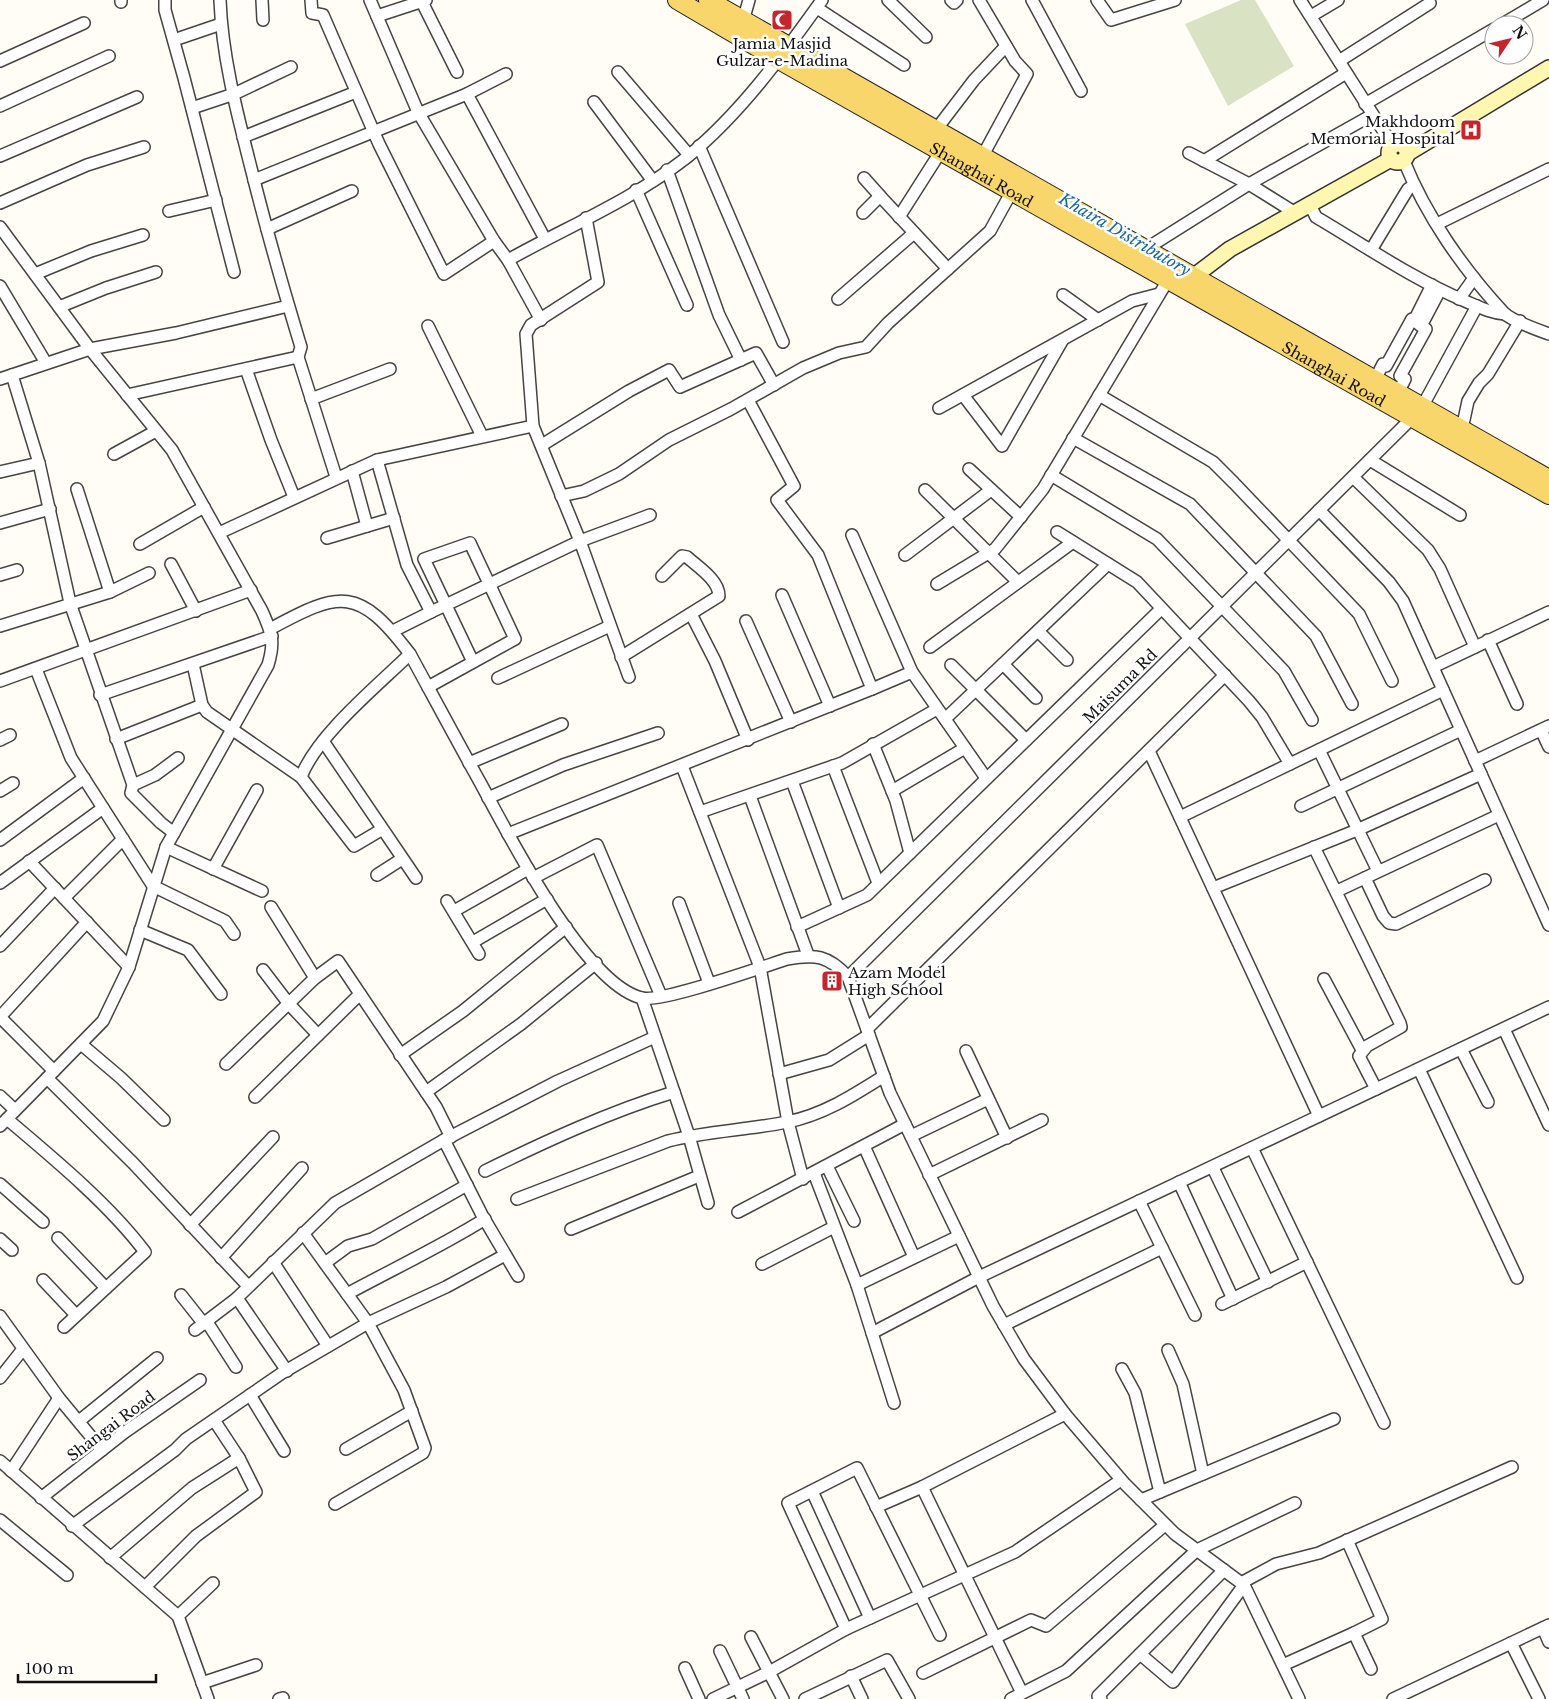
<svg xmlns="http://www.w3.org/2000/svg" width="1549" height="1699" viewBox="0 0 1549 1699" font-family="'Libre Baskerville',serif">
<rect width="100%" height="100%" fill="#fffdf5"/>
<path fill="#d9e3c4" d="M1241,0H1255L1294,66L1228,106L1185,24Z"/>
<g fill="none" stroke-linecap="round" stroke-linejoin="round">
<g stroke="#444" stroke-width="14">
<g id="street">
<path d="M165,0V10L184,78L234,272"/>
<path d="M220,0C222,56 237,113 251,168C266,228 283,288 301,347L298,357L336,477"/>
<path d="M262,0L263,20"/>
<path d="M311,0L312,13L323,15L379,144L444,274L494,241"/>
<path d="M370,0L418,112L494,241L508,260L541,320"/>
<path d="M888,0L926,37"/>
<path d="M951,0L954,3L957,0"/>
<path d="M979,0L1015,61L1027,74L982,157"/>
<path d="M1032,0L1081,91"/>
<path d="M1097,0L1111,20L1175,0"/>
<path d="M1300,0L1393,146"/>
<path d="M121,2V0"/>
<path d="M422,2L457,72"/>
<path d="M817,8L904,65"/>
<path d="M377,16L426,0"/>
<path d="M1311,16L1338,0"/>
<path d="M743,21L749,0"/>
<path d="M1501,25L1543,0"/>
<path d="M174,40L221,24"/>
<path d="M0,61L84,23"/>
<path d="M1339,61L1430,3"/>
<path d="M618,72L689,155"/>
<path d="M506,74L467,94L545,239"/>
<path d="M594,102L653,181"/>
<path d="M1365,104L1494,29"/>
<path d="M0,106L109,56"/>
<path d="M192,108L234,94L291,67"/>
<path d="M935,131L974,80L1006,46"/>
<path d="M243,137L356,92"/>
<path d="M699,146L783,342"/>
<path d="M1189,153L1249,184L1289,209L1292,214"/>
<path d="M0,156L137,97"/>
<path d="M1204,161L1346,73"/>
<path d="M1404,161C1426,216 1464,270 1504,313C1512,321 1538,330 1549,334"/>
<path d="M667,170L719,315L741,360"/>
<path d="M864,178L880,196"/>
<path d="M254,180L467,94"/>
<path d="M636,190L687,305"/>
<path d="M0,203L87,165L144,147"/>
<path d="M1310,205L1316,217C1365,246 1413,279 1465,301C1479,307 1491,313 1505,314"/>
<path d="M169,211L216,200"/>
<path d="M863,213L880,196L948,269"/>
<path d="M899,217L941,151"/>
<path d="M586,218L598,282L531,325L526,334L533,426L580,541L629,677"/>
<path d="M1437,224L1549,169"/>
<path d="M0,227L90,349L172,450L262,611C272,633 275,642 268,665L166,847L129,967L103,1021L0,1126"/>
<path d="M267,229L352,191"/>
<path d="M1371,250L1408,189L1414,185"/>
<path d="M1149,251L1152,245L1249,184L1372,115"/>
<path d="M508,260C567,227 632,200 686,158C740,114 782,56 822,0"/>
<path d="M35,274L91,251L143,235"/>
<path d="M0,286L46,363"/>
<path d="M1063,295L1098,320"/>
<path d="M838,299L914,233"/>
<path d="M1459,299L1474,278"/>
<path d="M59,307L106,288L156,272"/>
<path d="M1414,321L1432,285"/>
<path d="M428,326L482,436"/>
<path d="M246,369L271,440L294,497"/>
<path d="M12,375L39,463L70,603L133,785L131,793L161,823L174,833"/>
<path d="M0,379L90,349L176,333L288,306"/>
<path d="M1375,380L1383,364L1386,366L1412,319L1421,326"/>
<path d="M1398,393L1405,379L1400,376L1426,329L1421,326L1440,290"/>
<path d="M127,395L298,357"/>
<path d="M963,395L1002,446L1062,341"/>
<path d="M1099,395L1213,462L1234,483L1359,614L1392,681"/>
<path d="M311,399L390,369"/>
<path d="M748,400L794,486L777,500L818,555L872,689L912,672"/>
<path d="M1422,407L1477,306"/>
<path d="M939,408L1132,301L1159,294"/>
<path d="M1462,429L1468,401L1479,383L1488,374L1520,321"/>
<path d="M1073,438L1190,504L1316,636L1352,704"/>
<path d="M542,445L629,391L669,370L680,387L756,353L774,385"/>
<path d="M114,454L156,431"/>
<path d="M377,460L407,565L431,612L393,631"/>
<path d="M1370,460L1460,515"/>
<path d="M969,469L1021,517"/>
<path d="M352,471L367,526"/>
<path d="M0,472L39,463"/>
<path d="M1051,475L1157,539L1284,671L1312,720"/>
<path d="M1353,477L1428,550L1440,569L1475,647"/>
<path d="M77,489L110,592"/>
<path d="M925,490L1018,582"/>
<path d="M561,496L584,491L619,474L669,440L731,409L803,368L839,353L866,347L888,323L990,231L1012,191"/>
<path d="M1319,510L1389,582L1403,601L1549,925"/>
<path d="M0,523L50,509"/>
<path d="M1057,532L1137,582L1249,701L1262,717L1290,764"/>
<path d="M219,533L377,460L533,426"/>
<path d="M852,535L912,672L986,778"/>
<path d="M327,538L394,518"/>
<path d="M140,544L204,507"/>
<path d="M905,555L991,490"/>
<path d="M171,564L196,611"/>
<path d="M0,575L17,570"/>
<path d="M937,584L995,549L1043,489L1168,280"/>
<path d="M782,595L830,706"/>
<path d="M431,612L580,541L650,515"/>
<path d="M691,614L715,661L748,740"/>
<path d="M746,621L791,722"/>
<path d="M0,626L110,592L149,573"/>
<path d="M270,629C341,590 359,587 410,654C434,698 457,741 481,784C508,834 585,985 642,998C661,1003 762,967 787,959C815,954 828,955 848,977L890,1093L993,1306L1024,1359L1065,1414L1125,1484L1175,1534L1244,1585L1299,1699"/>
<path d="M1038,631L1067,660"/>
<path d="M1488,640L1517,704"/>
<path d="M930,647L1073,542"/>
<path d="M621,657L719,596C719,580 698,567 687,557L682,556L662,576"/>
<path d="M193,664L202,705L207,712L301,777"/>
<path d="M1003,664L1036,698"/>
<path d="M951,665L1026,740"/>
<path d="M1433,667L1549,612"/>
<path d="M36,669L71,758L153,886L225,921L234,934"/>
<path d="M498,678L610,626"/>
<path d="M0,681L251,590"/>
<path d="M428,687L515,639L470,543L424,559L473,662"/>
<path d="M100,695L272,636"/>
<path d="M945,719L1108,564"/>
<path d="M1541,730L1549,747"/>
<path d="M116,739L202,705"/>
<path d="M0,740L10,735"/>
<path d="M323,741L416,878"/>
<path d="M873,744L896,801L910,853"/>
<path d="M1319,750L1378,871"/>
<path d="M1149,751L1319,1116"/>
<path d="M1475,761L1549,726"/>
<path d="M469,763L562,724"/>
<path d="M682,766L760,967L788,1122L803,1179"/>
<path d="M833,766L878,883"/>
<path d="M792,781L839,908"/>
<path d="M133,785L155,775L178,758"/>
<path d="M0,791L13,783"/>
<path d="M892,791L965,748"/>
<path d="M750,796L808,955"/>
<path d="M488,798L563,765L658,733"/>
<path d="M1301,806L1461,730"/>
<path d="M700,812L842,763L937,709"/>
<path d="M1180,817L1443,690"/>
<path d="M381,830L354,846L301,777C317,735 377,686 410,654"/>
<path d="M508,834L872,689"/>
<path d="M0,840L84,778"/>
<path d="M166,847L262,891"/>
<path d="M1314,847L1400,1023L1401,1027L1367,1046L1359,1056L1376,1089"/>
<path d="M29,861L129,967"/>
<path d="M213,869L257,790"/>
<path d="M377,875L402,859"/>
<path d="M533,878L597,845L661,996"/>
<path d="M1365,878L1383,916L1389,923L1396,924L1485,880"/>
<path d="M0,883L103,808"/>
<path d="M1213,888L1357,830L1481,774"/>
<path d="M1337,891L1499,815"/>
<path d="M64,898L123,839"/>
<path d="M447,901L479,954"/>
<path d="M679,903L709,983"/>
<path d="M271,907L315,978"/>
<path d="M454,911L528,869"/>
<path d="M797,927L867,895L1161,609"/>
<path d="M140,930L188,950L221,994"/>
<path d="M473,942L547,899"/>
<path d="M0,946L55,888"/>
<path d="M263,970L289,1004L318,1035"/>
<path d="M848,977L1413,417"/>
<path d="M1324,979L1362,1050"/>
<path d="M642,998L689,1136L708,1203"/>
<path d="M0,1017L87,922"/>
<path d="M0,1017L54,1071"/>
<path d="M867,1029L1225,675"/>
<path d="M1504,1029L1549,1125"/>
<path d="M81,1044L121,1078L164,1120"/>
<path d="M1461,1049L1488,1102"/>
<path d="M966,1051L1007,1138"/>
<path d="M400,1055L463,1011L566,927"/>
<path d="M226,1064L315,978L338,961L436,1107L451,1137"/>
<path d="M1419,1069L1517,1278"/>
<path d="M779,1074L829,1060L869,1035"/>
<path d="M47,1078L133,1163L248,1286"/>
<path d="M426,1092L521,1024L596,963"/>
<path d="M0,1096L15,1110"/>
<path d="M255,1097L360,994"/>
<path d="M7,1119C52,1157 110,1205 145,1252L64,1327"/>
<path d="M911,1136L988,1099"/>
<path d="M444,1140L482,1215L518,1276"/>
<path d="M864,1146L914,1257"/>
<path d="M1252,1148L1384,1423"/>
<path d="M827,1166L854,1221"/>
<path d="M1213,1168L1268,1282"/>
<path d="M485,1171C546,1141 609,1112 674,1092"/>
<path d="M814,1173L857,1285L894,1403"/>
<path d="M929,1175L1042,1120"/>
<path d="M1179,1182L1233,1299"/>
<path d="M0,1184L43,1222"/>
<path d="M517,1199L668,1141C707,1131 748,1130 787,1122C823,1115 854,1095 884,1076"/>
<path d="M1139,1201L1195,1315"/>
<path d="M738,1212L905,1124"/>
<path d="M190,1225L273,1137"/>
<path d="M571,1229L699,1176"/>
<path d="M58,1238L106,1288"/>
<path d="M0,1239L12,1250"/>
<path d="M221,1258L302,1168"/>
<path d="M273,1262L328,1346"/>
<path d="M325,1263L348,1246L372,1239L467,1185"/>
<path d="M762,1264L834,1227"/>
<path d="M43,1280L76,1315"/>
<path d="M857,1285L959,1236"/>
<path d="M347,1294C393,1269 440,1247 485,1219"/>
<path d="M181,1295L204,1324"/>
<path d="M1222,1304L1307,1262"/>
<path d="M0,1316L59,1398L102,1450"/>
<path d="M207,1322L236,1367"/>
<path d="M1004,1325L1162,1248"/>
<path d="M195,1330L237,1298"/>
<path d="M872,1333L979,1277L1549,1007"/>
<path d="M1168,1350L1183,1384L1203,1474"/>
<path d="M1122,1369L1135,1393L1160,1492"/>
<path d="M287,1371L237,1298L335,1203L444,1140L558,1081L655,1037"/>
<path d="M0,1378L23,1349"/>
<path d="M250,1395L284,1451"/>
<path d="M79,1421L157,1358"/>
<path d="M346,1449L412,1411"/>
<path d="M0,1461L178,1616L208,1699"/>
<path d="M11,1471L59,1398"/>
<path d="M922,1487L1022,1693"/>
<path d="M812,1491L870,1618"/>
<path d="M41,1498L125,1432L200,1380"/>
<path d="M1141,1500L1334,1419"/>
<path d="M335,1504L423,1453L425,1448L404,1390L368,1323L446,1287L505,1255"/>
<path d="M876,1507L922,1487L1065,1414"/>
<path d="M0,1520L67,1575"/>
<path d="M72,1526L175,1450L186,1439L282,1373L368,1323L303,1233"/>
<path d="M1347,1540L1382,1619L1354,1633L1371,1669"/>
<path d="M110,1558L192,1488L239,1458"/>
<path d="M1241,1583L1276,1564L1319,1553L1512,1467"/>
<path d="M145,1587L196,1536L256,1492L239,1458L214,1420"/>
<path d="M178,1616L213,1583"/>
<path d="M1543,1628L1549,1642"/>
<path d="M846,1629L1015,1552L1121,1480"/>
<path d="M751,1637L769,1672L846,1629L788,1503L857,1468L940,1635"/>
<path d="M1511,1643L1539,1699"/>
<path d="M720,1651L743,1699"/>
<path d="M1140,1654L1173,1682L1244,1585"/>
<path d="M1283,1665L1354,1633"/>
<path d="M685,1668L699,1699"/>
<path d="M923,1673L1031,1620L1046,1626L1165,1525"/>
<path d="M851,1676L862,1699"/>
<path d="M202,1683L256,1665"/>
<path d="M279,1699L283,1698"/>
<path d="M713,1699L769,1672L783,1699"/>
<path d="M805,1699L887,1660L909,1699"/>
<path d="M1011,1699L1066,1671L1197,1550L1295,1503"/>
<path d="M1101,1699L1098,1696L1224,1570"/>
<path d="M1393,1699L1549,1625"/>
</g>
</g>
<g stroke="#333" stroke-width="18">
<g id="secondary">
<circle cx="1398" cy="153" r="9"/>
<path d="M1408,153L1549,68"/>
<path d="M1187,285L1193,277L1230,249L1391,159"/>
</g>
</g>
<g stroke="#222" stroke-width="20">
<g id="primary">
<path id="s1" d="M677,0L779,60L1549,495"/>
<path d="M708,0L1549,479"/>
</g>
</g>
<use href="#street" stroke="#fff" stroke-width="11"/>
<use href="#secondary" stroke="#fff6b0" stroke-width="15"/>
<use href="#primary" stroke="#f9d66b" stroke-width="18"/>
</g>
<defs>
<g id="mosque-square" transform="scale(1.125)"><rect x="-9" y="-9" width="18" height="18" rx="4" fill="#c4262e" stroke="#fff"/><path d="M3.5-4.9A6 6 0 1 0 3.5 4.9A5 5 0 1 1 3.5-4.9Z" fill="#fff"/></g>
<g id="hospital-square" transform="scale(1.125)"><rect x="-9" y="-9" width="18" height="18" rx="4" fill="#c4262e" stroke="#fff"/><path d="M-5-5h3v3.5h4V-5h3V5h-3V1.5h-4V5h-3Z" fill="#fff"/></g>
<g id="building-square" transform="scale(1.125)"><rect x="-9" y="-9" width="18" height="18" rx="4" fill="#c4262e" stroke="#fff"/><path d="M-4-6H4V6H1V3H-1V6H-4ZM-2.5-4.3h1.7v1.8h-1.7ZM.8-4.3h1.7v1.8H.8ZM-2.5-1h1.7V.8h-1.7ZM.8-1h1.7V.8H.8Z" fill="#fff"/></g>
</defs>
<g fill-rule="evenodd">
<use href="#mosque-square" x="782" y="20"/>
<use href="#hospital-square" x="1471" y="130"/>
<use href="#building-square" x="832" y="981"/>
</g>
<g text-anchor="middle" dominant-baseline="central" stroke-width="5" stroke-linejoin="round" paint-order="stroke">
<g font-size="15" fill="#111" stroke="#fff">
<text x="782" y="43">Jamia Masjid<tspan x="782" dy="17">Gulzar-e-Madina</tspan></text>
<text x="1455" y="121" text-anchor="end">Makhdoom<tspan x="1455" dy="17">Memorial Hospital</tspan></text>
<text x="848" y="972" text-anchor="start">Azam Model<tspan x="848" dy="17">High School</tspan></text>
</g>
<g font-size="15" fill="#111" stroke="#fff">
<text stroke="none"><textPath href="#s1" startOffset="351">Shanghai Road</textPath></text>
<text stroke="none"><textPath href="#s1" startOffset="756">Shanghai Road</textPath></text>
<text transform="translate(1120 686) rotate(-45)">Maisuma Rd</text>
<text transform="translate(111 1426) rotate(-37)">Shangai Road</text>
</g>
<g font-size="16" font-style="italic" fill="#1768a6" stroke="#fff">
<text transform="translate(1125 234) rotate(30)">Khaira Distributory</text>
</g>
</g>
<g transform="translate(1509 40) rotate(55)"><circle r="24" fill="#ffffff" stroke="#a0a0a0"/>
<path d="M0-4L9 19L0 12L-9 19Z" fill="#c4262e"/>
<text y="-8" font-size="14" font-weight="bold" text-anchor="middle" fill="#111111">N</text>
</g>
<path d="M18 1674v8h138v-8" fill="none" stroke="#111111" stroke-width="2.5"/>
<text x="25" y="1674" font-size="15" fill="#111111" stroke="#ffffff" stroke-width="4" paint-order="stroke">100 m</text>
</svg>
